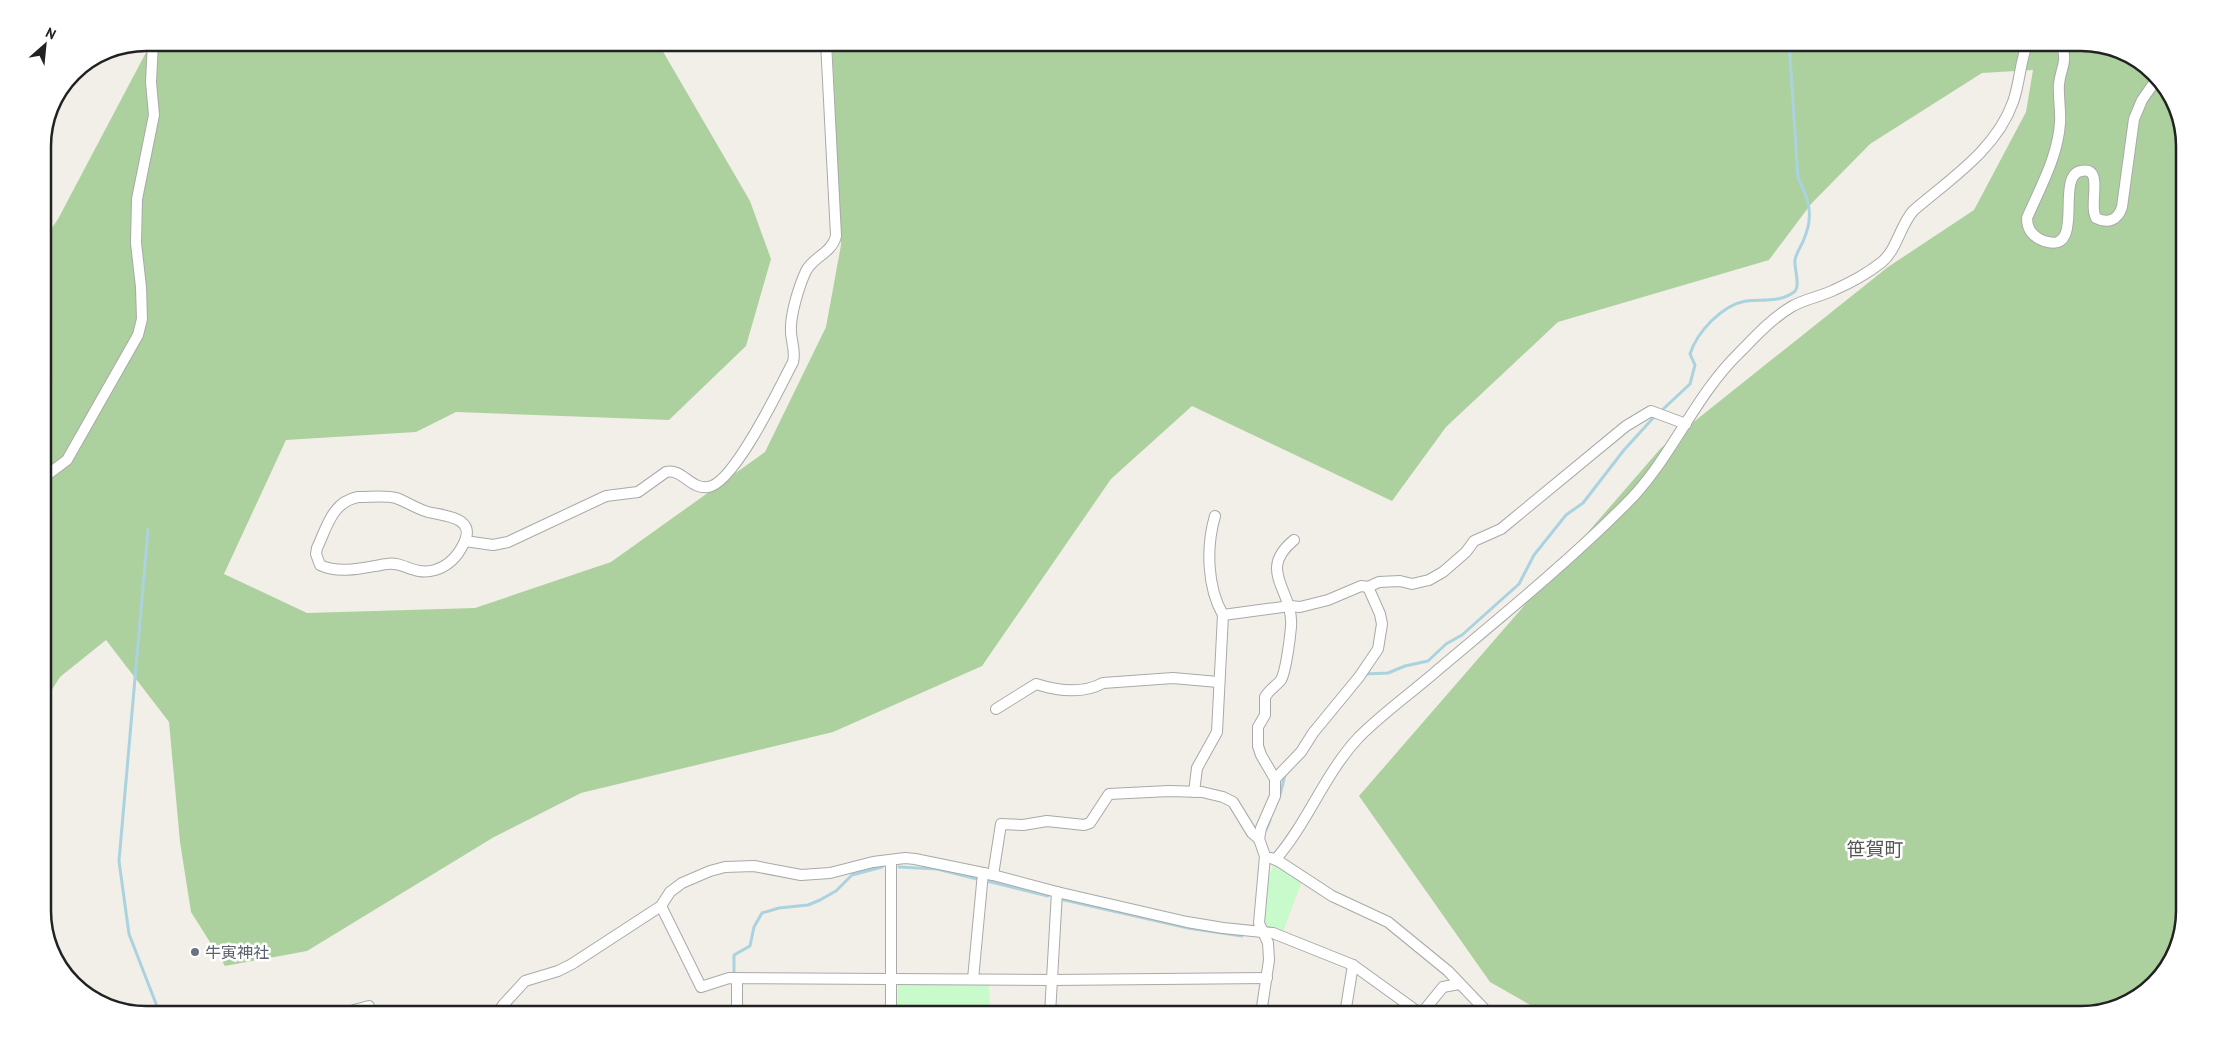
<svg xmlns="http://www.w3.org/2000/svg" width="2227" height="1057" viewBox="0 0 2227 1057" font-family="'PT Sans','Noto Sans JP',sans-serif">
<rect width="100%" height="100%" fill="#f2efe9"/>
<path fill="#add19e" d="M2080,42L2120,51L2167,89L2184,140V910L2176,950L2138,997L2081,1014H1546L1490,982L1359,796L1661,448L1888,267L1974,210L2026,112L2033,70L1982,73L1870,144L1811,204L1769,260L1558,322L1446,427L1392,501L1192,406L1111,479L982,666L833,732L581,793L494,837L307,951L225,966L191,912L180,842L169,722L106,640L60,677L43,704V241L58,219L151,43H658L750,201L771,259L746,346L669,420L456,412L416,432L286,440L224,574L307,613L475,608L611,562L765,452L826,327L841,245L832,43Z"/>
<g fill="#c8facc">
<path d="M1274,863L1302,881L1283,932L1268,926L1265,922L1268,879Z"/>
<path d="M989,982L990,1014H897L898,986L901,983Z"/>
</g>
<g fill="none" stroke-linecap="round" stroke-linejoin="round">
<g stroke="#aad3df" stroke-width="3">
<path d="M1660,412L1690,384L1695,365L1690,354C1697,332 1722,305 1746,301C1762,299 1779,303 1794,292C1801,287 1794,268 1795,260C1796,253 1802,245 1804,239C1814,216 1809,199 1798,178L1789,42"/>
<path d="M148,530L119,861L129,934L160,1014"/>
<path d="M1364,674L1388,673L1405,666L1428,661L1446,644L1462,635L1519,584L1534,555L1566,515L1583,503L1624,450L1655,416"/>
<path d="M1280,795L1285,775"/>
<path d="M1266,830L1270,820"/>
<path d="M899,867L937,869L977,879"/>
<path d="M987,881L1048,896"/>
<path d="M1060,899L1188,928L1242,936"/>
<path d="M734,974V955L750,946L754,927L762,913L779,908L808,905L820,900L836,891L852,875L882,867"/>
</g>
<g stroke="#a9a9a9" stroke-width="12">
<g id="minor">
<path d="M2060,42C2069,61 2061,66 2059,84C2058,97 2061,110 2060,123C2058,156 2040,188 2027,218C2027,229 2033,237 2044,241C2087,255 2054,176 2081,171C2105,166 2088,204 2096,218C2108,224 2118,220 2122,207L2134,119L2142,100L2156,80"/>
<path d="M43,478L67,460L138,335L142,319L141,287L136,243L137,199L154,115L151,82L153,42"/>
<path d="M358,497C370,497 385,495 396,498C407,502 417,509 428,512C445,516 478,517 463,545C457,557 448,566 435,570C413,576 404,561 387,564C366,567 341,575 320,565L316,554L317,548C327,527 332,502 358,497Z"/>
<path d="M465,541L493,545L508,542L606,496L638,492L666,472C682,468 691,490 708,487C734,484 780,387 793,362C796,351 791,342 791,331C790,315 799,286 806,271C813,257 832,253 836,236L826,42"/>
<path d="M1223,615L1290,606L1300,607L1328,600L1361,586L1368,587L1379,582L1400,581L1412,584L1429,580L1443,572L1466,552L1474,541L1501,529L1626,426L1651,411L1686,424"/>
<path d="M996,709L1036,684C1058,691 1083,694 1103,683L1173,678L1218,682"/>
<path d="M1275,779L1261,755L1258,746V727L1265,715V697C1269,690 1276,686 1281,680C1286,671 1290,638 1291,627C1294,590 1256,571 1294,540"/>
<path d="M1194,792L1197,768L1217,732L1223,615C1207,587 1206,547 1215,516"/>
<path d="M1259,839L1261,828L1275,796V779L1301,752L1313,733L1359,677L1378,649L1382,624L1380,614L1368,587"/>
<path d="M1271,858L1280,862L1332,896L1388,922L1448,971L1489,1014"/>
<path d="M1276,859C1308,822 1325,773 1359,737C1384,712 1414,691 1440,668C1503,615 1567,563 1625,505C1671,460 1693,398 1739,353C1755,337 1771,319 1791,307C1804,299 1820,297 1834,290C1850,283 1868,273 1882,262C1897,249 1900,226 1913,211C1950,179 1996,150 2013,102C2020,83 2020,60 2028,42"/>
<path d="M993,875L1001,824L1023,825L1047,821L1084,825L1090,823L1109,794L1169,791L1202,792L1223,797L1233,802L1252,833L1259,839L1265,856L1259,923L1268,943L1269,960L1261,1014"/>
<path d="M661,906L701,987L729,978L1052,980L1267,978"/>
<path d="M737,979V1014"/>
<path d="M973,979L983,873"/>
<path d="M354,1010L369,1006L370,1014"/>
<path d="M498,1014L503,1005L525,981L558,971L572,964L661,906L670,892L682,883L710,871L725,867L754,866L801,875L830,873L873,862L905,858L915,859L993,875L1057,892L1187,922L1223,928L1273,933L1353,965L1421,1014"/>
<path d="M891,1014V860"/>
<path d="M1050,1014L1057,892"/>
<path d="M1345,1014L1353,965"/>
<path d="M1421,1014L1443,987L1459,984"/>
</g>
</g>
<use href="#minor" stroke="#fff" stroke-width="10"/>
</g>
<circle fill="#6b7280" stroke="#fff" stroke-width="2" cx="195" cy="952" r="5"/>
<g text-anchor="middle" dominant-baseline="central" stroke-width="5" stroke-linejoin="round" paint-order="stroke">
<g font-size="16" fill="#5b616d" stroke="#fff" text-anchor="start">
<text x="205" y="952">牛寅神社</text>
</g>
<g font-size="19" fill="#555" stroke="#fff">
<text x="1875" y="849">笹賀町</text>
</g>
</g>
<path d="M0 0H2227V1057H0ZM146 51H2081A95 95 0 0 1 2176 146V911A95 95 0 0 1 2081 1006H146A95 95 0 0 1 51 911V146A95 95 0 0 1 146 51Z" fill="#fff" fill-rule="evenodd"/>
<path fill="none" stroke="#222" stroke-width="2.5" d="M146 51H2081A95 95 0 0 1 2176 146V911A95 95 0 0 1 2081 1006H146A95 95 0 0 1 51 911V146A95 95 0 0 1 146 51Z"/>
<g transform="translate(45 45) rotate(27)" stroke="#ffffff" stroke-width="4" paint-order="stroke">
<path d="M0-4L9 19L0 12L-9 19Z" fill="#222222"/>
<text y="-8" font-size="14" font-weight="bold" text-anchor="middle" fill="#222222">N</text>
</g>
</svg>
